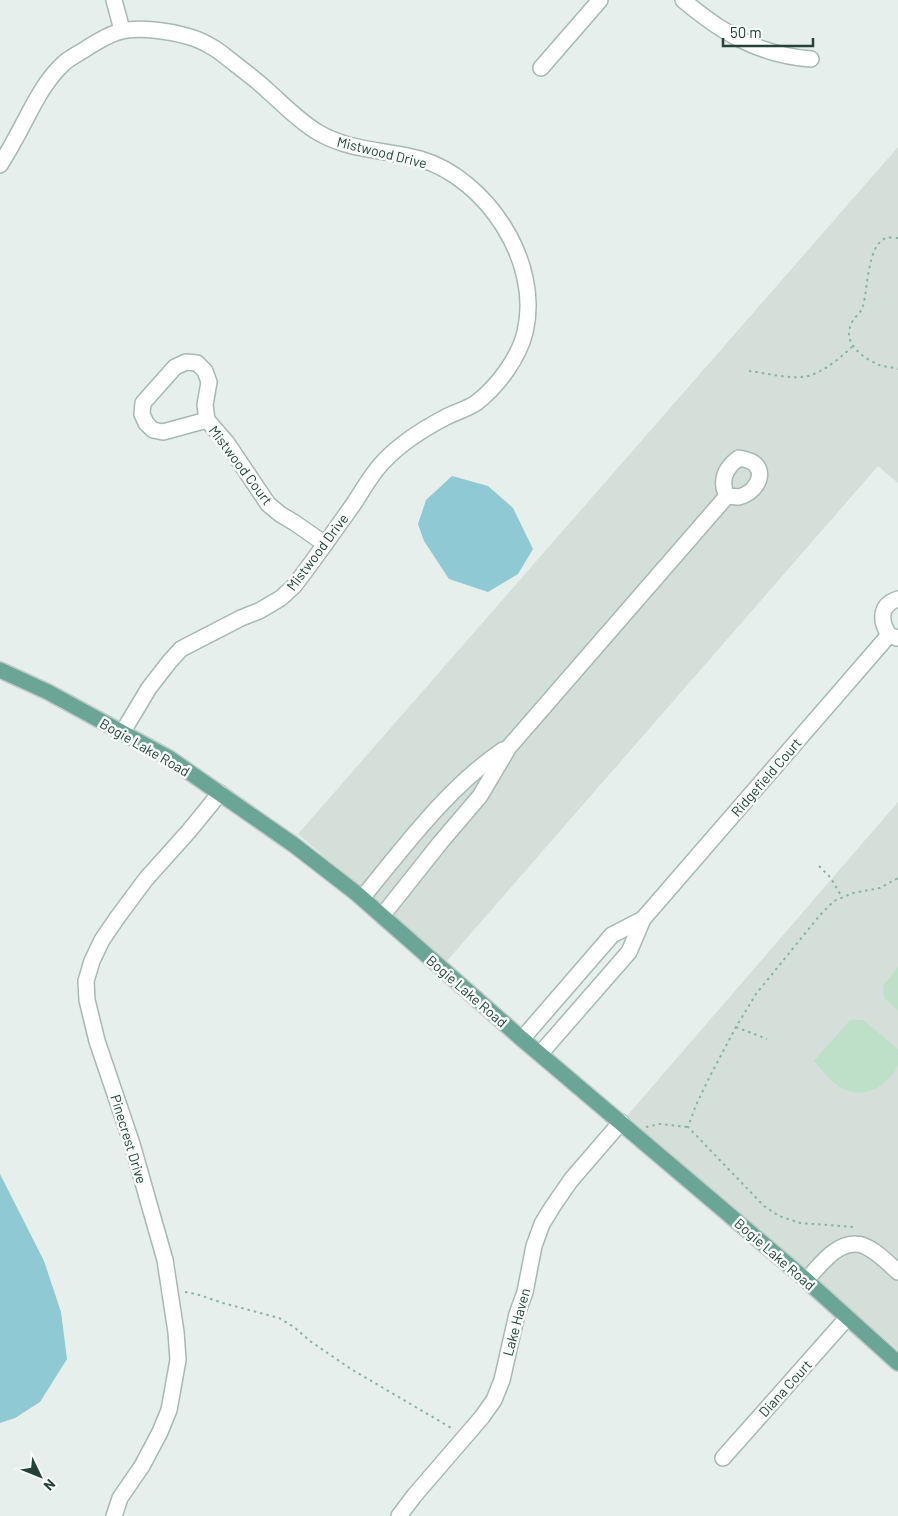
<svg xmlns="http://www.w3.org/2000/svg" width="898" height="1516" viewBox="0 0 898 1516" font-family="Barlow,sans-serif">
<rect width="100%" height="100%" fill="#e6efeb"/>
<g fill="#d4dfda">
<path d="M898,147V483L878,466L446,962L298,834Z"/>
<path d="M898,802V1350L626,1117Z"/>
</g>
<g fill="#bfe0c8">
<path d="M898,967V1010L884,998L883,986Z"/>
<path d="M850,1020H863L898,1049C898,1054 898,1060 898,1065C897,1069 894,1072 892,1075C881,1089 863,1097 846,1090C833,1086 823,1071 814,1061Z"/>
</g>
<g fill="#8ec9d4">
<path d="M452,476L488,486L513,508L533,549L518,574L488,592L449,579L424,541L418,524L426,500Z"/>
<path d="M0,1174L44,1261L61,1312L67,1359L40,1402L15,1418L0,1423Z"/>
</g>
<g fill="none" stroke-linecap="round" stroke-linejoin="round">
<g stroke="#a8b8b2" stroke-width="18">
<g id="minor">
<path d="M114,0L122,30"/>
<path d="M683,0C722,33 759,55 811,59"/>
<path d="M541,68L600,0"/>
<path d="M0,165C5,157 10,149 14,141C29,115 41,84 64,63C71,57 80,53 87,48C112,32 124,27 154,30C172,32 197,37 212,47C220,51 227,58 234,63C245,72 258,81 268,91C284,105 300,122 319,133C353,152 384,149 420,159C486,178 542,262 525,332C519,358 497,387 476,403C467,409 456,412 446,417C423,429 402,442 384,461C372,473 364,488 355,502C335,530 315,559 294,586L281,598L259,611L241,618L181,649L170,661L149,688L122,733"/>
<path d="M207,420L163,432L153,430L146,423L142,414L143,403L175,367L186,362L197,363L205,371L209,382L205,405L207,420L227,443L268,504L280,514L295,523L325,544"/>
<path d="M897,638L889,635C880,621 879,605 898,599"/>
<path d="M362,898C404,847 448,787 503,750"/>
<path d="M382,916L440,843L480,796L509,747L727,496C731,496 736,497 739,497C753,494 767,476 755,464C751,460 744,459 739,458C726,467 719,480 727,496"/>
<path d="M522,1039L612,935L643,919"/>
<path d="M540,1054L629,952L643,919L889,635"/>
<path d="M806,1280C819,1267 835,1243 856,1244C870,1244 888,1263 898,1272"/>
<path d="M723,1458L847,1318"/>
<path d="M114,1516L120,1498L142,1466L160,1432L169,1410L178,1360L176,1332L165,1260L132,1144L97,1041L87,1000L86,981L92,961L102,940L117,918L146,879L189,831L220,793"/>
<path d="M399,1516L414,1496L482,1417L494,1400L502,1380L517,1314L525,1292L534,1246L542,1224L553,1206L571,1180L621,1122"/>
</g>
</g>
<g stroke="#c2cac8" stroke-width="18">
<path id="major" d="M0,670L48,692L169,758L294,845L356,893L522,1039L806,1280L898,1363"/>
</g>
<g stroke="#86b3a5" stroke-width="2" stroke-dasharray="2.5 4" stroke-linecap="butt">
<path d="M898,238C895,238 889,237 886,238C867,245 868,289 863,306C862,312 855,316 852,322C841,343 862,357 879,365C885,367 892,367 898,369"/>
<path d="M749,371C766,373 791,380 808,376C825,371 840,358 853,346"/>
<path d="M819,866L830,877L842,897"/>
<path d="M736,1027L767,1039"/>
<path d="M646,1127L660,1124L688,1127"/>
<path d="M853,1227L800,1223L779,1216L764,1206L688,1127L696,1105L709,1078L736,1027L756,994L820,915L834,901L853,893L880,888L898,878"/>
<path d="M185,1292L196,1294L223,1303L279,1318L294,1327L310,1341L351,1369L453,1429"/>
</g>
<use href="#minor" stroke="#fff" stroke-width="15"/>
<use href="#major" stroke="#6aa596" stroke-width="15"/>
</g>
<g text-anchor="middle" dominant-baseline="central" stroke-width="5" stroke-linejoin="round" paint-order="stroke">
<g font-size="14" fill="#24423a" stroke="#f7fbf9">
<text transform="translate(382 152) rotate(14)">Mistwood Drive</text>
<text transform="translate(241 465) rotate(53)">Mistwood Court</text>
<text transform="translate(317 552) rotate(-53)">Mistwood Drive</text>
<text transform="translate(145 747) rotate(30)">Bogie Lake Road</text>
<text transform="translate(766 777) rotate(-49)">Ridgefield Court</text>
<text transform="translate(467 991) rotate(41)">Bogie Lake Road</text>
<text transform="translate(129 1139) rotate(73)">Pinecrest Drive</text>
<text transform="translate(775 1254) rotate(41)">Bogie Lake Road</text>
<text transform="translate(516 1322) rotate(-75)">Lake Haven</text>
<text transform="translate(785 1388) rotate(-48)">Diana Court</text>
</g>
</g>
<g transform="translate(40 1476) rotate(133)" stroke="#f7fbf9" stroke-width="4" paint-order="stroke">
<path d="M0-4L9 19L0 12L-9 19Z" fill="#24423a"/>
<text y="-8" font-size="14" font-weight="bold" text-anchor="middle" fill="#24423a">N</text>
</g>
<path d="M723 38v8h90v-8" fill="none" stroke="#24423a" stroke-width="2.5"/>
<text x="730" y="38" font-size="15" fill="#24423a" stroke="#f7fbf9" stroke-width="4" paint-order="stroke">50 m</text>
</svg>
